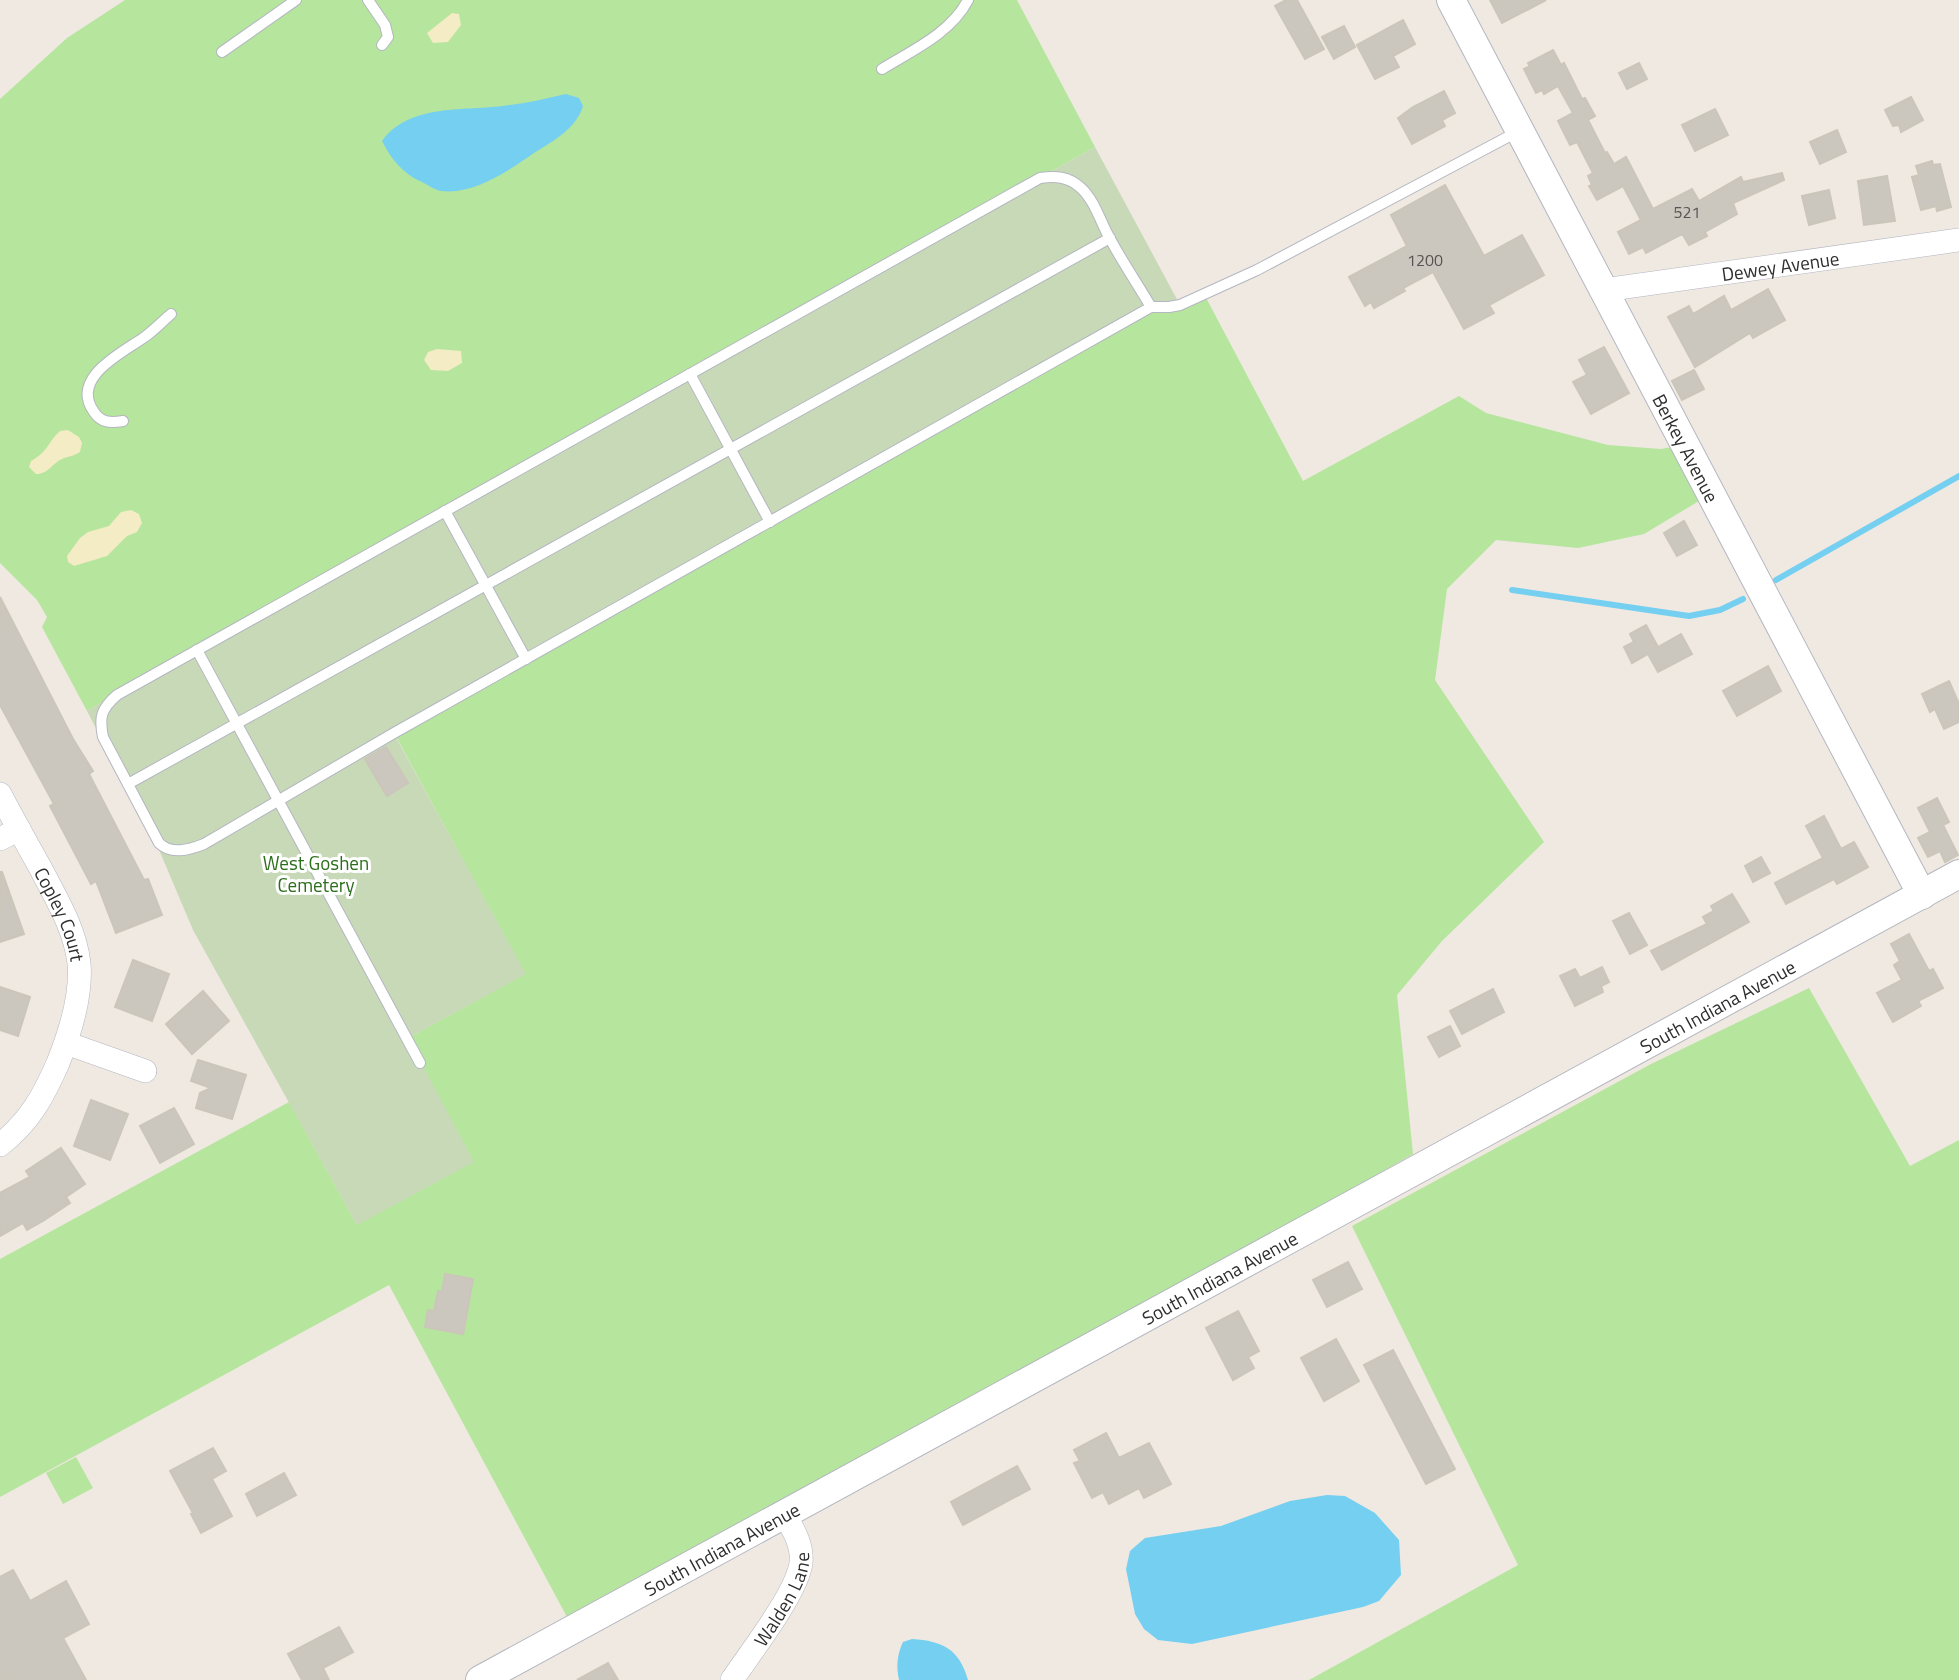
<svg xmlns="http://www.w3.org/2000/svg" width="1959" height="1680" viewBox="0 0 1959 1680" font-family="'Titillium Web',sans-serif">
<rect width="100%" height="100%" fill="#efe9e1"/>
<g fill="#b6e59e">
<path d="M125,0H1017L1095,147L87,711L42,627L47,617L37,600L0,563V99L67,38Z"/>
<path d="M1204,294L1303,481L1459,396L1486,413L1608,445L1661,449L1677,446L1704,498L1644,534L1578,548L1496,540L1447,589L1435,680L1544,842L1442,941L1397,995L1413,1154L784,1513L591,1620L567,1617L389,1285L0,1497V1259L289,1102L357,1225L408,1038L525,974L394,733L1151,307Z"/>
<path d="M1809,988L1910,1166L1959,1140V1680H1309L1518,1565L1352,1226L1651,1064Z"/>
<path d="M76,1457L93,1488L63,1504L46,1473Z"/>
</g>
<g fill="#f3ecc5">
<path d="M452,13L459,14L461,25L448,42L433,43L427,33Z"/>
<path d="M437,349L461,351L462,363L448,371L431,370L424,360L428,352Z"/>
<path d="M68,430L79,437L82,443L80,452C74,456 69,456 62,459C51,464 49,474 36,474L29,467L31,461C49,451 47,443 60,431Z"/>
<path d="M131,510L139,514L142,523L137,532L127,536L107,556L74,566L68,562L67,556L80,538L88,532L109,526L121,512Z"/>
</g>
<path fill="#c8d9b8" d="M1095,147L1180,305L1151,307L394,734L526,974L408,1038L474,1162L357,1225L193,930L157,845L87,711Z"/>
<g fill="#75cff0">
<path d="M566,94L579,98L583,106C576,129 553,141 534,153C508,171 474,195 441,191C435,190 428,185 422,182C403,174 391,159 382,141C409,104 461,111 502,106C523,104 545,99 566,94Z"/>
<path d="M1327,1495L1345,1496L1375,1513L1399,1540L1401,1575L1379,1601L1363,1607L1192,1644L1158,1640L1144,1629L1135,1614L1126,1569L1130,1551L1145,1538L1221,1526L1290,1501Z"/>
<path d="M912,1639C943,1641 959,1649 968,1680H899C896,1666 897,1655 903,1642Z"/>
</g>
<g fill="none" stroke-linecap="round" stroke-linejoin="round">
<g stroke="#75cff0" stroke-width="6">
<path d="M1776,580L1959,476"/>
<path d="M1512,590L1689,616L1720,610L1743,599"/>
</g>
</g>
<g fill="#cbc7bf" stroke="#cbc5ba" stroke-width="2">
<path d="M1286,0H1297L1324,49L1305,59L1275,6Z"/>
<path d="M1490,0H1546L1502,23Z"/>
<path d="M1403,20L1415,44L1393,56L1399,67L1375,79L1357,45Z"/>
<path d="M1344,26L1355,47L1334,59L1322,37Z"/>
<path d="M1553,50L1561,65L1564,63L1582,99L1585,98L1595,116L1588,120L1605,153L1607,152L1614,164L1626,157L1653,209L1692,189L1699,201L1741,177L1743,182L1782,173L1784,180L1733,203L1737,214L1705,232L1707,236L1689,245L1683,235H1680L1646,253L1643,247L1629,254L1618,232L1641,220L1623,186L1597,200L1589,186L1592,185L1588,176L1593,173L1577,142L1570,145L1558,121L1573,113L1558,86L1544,94L1542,90L1536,93L1524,69L1530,66L1528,63Z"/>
<path d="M1639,63L1647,79L1627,89L1619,73Z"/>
<path d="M1444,91L1455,113L1442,120L1445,126L1412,144L1398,118L1413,107Z"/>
<path d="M1911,97L1923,120L1901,132L1899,125L1893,126L1885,110Z"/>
<path d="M1715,109L1728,135L1695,151L1682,125Z"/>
<path d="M1837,130L1846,152L1820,164L1810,142Z"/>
<path d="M1932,161L1933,165L1940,164L1951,207L1937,211L1936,206L1921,210L1912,177L1919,175L1916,166Z"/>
<path d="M1887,176L1895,221L1864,225L1858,181Z"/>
<path d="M1445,185L1484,256L1522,235L1544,275L1489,305L1494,313L1464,329L1433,272L1403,288L1405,291L1374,308L1371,302L1365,306L1349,277L1407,246L1391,215Z"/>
<path d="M1829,190L1835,218L1809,225L1802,196Z"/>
<path d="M1768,289L1785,320L1753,338L1750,333L1695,367L1668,317L1689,306L1693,314L1724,296L1731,310Z"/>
<path d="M1604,347L1629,393L1591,414L1573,382L1587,375L1579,360Z"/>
<path d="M1694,370L1704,389L1682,400L1672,381Z"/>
<path d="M1684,521L1697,545L1677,556L1664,533Z"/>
<path d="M0,597L73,739L93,771L89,774L116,826L144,880L148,879L162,915L116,933L96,881L91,884L50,806L54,804L0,705Z"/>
<path d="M1646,625L1658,647L1681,634L1692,654L1658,672L1648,654L1632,663L1624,647L1634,642L1630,634Z"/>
<path d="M1768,666L1781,691L1737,716L1723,691Z"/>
<path d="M1949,681L1959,704V722L1944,729L1935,709L1930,712L1922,694Z"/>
<path d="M386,747L408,783L387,796L365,759Z"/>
<path d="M1937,798L1949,822L1943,825L1958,855L1945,862L1940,851L1928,857L1918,838L1930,832L1918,808Z"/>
<path d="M1824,816L1841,849L1854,842L1868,867L1837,884L1834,879L1786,904L1775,883L1823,858L1806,826Z"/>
<path d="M1761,857L1770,873L1753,882L1745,866Z"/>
<path d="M0,872H2L24,934L0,942Z"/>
<path d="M1732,894L1749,922L1662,970L1651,951L1707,924L1703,917L1714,911L1711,906Z"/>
<path d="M1629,913L1647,945L1630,954L1613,921Z"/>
<path d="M1909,934L1929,971L1933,969L1943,988L1918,1001L1921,1006L1893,1022L1877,993L1902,980L1894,965L1900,961L1891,944Z"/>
<path d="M133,960L169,974L152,1021L115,1007Z"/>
<path d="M1602,967L1609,982L1601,986L1603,992L1575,1006L1560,976L1575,969L1580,978Z"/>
<path d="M0,987L30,997L18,1036L0,1030Z"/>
<path d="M1493,989L1504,1012L1462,1034L1450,1011Z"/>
<path d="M203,991L229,1021L192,1054L166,1024Z"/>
<path d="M1450,1026L1460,1046L1439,1057L1428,1037Z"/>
<path d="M198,1060L246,1075L232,1119L196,1108L200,1093L211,1088L191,1081Z"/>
<path d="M91,1100L128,1114L110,1160L74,1146Z"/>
<path d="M174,1108L194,1144L160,1163L140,1126Z"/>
<path d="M61,1148L85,1184L66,1197L70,1203L43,1221L27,1230L23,1223L0,1236V1193L30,1177L26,1171Z"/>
<path d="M1348,1262L1362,1289L1327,1307L1313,1280Z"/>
<path d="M445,1274L473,1279L463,1334L425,1327L428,1310L434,1311L438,1291L442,1292Z"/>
<path d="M1238,1311L1259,1351L1248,1357L1254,1368L1233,1380L1206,1328Z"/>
<path d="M1336,1339L1359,1381L1324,1401L1301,1358Z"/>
<path d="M1393,1350L1455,1469L1426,1484L1364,1365Z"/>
<path d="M1106,1433L1119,1458L1149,1443L1171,1484L1144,1498L1139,1488L1109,1504L1103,1492L1092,1498L1074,1463L1080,1461L1074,1450Z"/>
<path d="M213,1448L226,1471L212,1479L232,1516L201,1533L191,1514L193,1513L170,1471Z"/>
<path d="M1017,1466L1030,1489L963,1525L951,1502Z"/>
<path d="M284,1473L296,1495L257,1516L246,1494Z"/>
<path d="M13,1570L30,1601L66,1581L89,1624L63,1638L86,1680H0V1577Z"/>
<path d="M339,1627L353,1652L323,1668L329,1680H302L288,1654Z"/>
<path d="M608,1663L618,1680H577Z"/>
</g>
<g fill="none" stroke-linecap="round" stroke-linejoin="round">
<g stroke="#b4b7c1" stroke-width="12">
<g id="service">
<path d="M368,0L385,25L388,37L382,45"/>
<path d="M222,52L296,0"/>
<path d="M882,69C913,50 951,33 968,0"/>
<path d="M1151,307C1137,283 1121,260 1108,235C1100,220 1094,200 1081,188C1068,176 1055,176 1040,178L117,695C101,709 99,717 103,737L159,843C171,855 189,850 204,844L394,733L1151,307H1169L1180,305L1257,270L1519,131"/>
<path d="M690,374L770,522"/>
<path d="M123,421C111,423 101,423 94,412C69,377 124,352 146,336C155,329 163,321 171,314"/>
<path d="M445,511L526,659"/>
<path d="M197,650L420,1063"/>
<path d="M128,784L1110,238"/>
</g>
</g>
<g stroke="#b4b7c1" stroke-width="24">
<g id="minor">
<path id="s1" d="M1604,290L1959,240"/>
<path id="s2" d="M0,794C13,819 27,844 41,869C57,900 75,929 79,963C82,996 70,1033 58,1063C43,1097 30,1121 0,1145"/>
<path d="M0,839L19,829"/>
<path d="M66,1043L145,1071"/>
<path id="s3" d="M732,1680C750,1653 797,1593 801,1563C803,1545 793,1529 784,1513"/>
</g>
</g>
<g stroke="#b4b7c1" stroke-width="30">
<g id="tertiary">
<path id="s4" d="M1451,0L1922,895"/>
<path id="s5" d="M480,1680L1959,874"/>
</g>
</g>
<use href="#service" stroke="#fff" stroke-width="10"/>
<use href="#minor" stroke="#fff" stroke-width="23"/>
<use href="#tertiary" stroke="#fff" stroke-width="28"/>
</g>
<g text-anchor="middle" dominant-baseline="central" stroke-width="6" stroke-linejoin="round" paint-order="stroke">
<g font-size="16" fill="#555452">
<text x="1687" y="212">521</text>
<text x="1425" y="260">1200</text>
</g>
<g font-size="19" fill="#2e2e2e" stroke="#fff">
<text stroke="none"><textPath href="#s1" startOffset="178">Dewey Avenue</textPath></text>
<text stroke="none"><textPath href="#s4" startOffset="506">Berkey Avenue</textPath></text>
<text stroke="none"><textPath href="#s2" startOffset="135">Copley Court</textPath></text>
<text stroke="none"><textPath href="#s5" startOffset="1409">South Indiana Avenue</textPath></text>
<text stroke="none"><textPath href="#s5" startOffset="842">South Indiana Avenue</textPath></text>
<text stroke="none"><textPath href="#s5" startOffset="275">South Indiana Avenue</textPath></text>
<text stroke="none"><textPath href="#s3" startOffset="96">Walden Lane</textPath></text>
</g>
<g font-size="19" fill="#2c6e1b" stroke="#fff">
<text x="316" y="862">West Goshen<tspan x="316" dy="22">Cemetery</tspan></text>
</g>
</g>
</svg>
